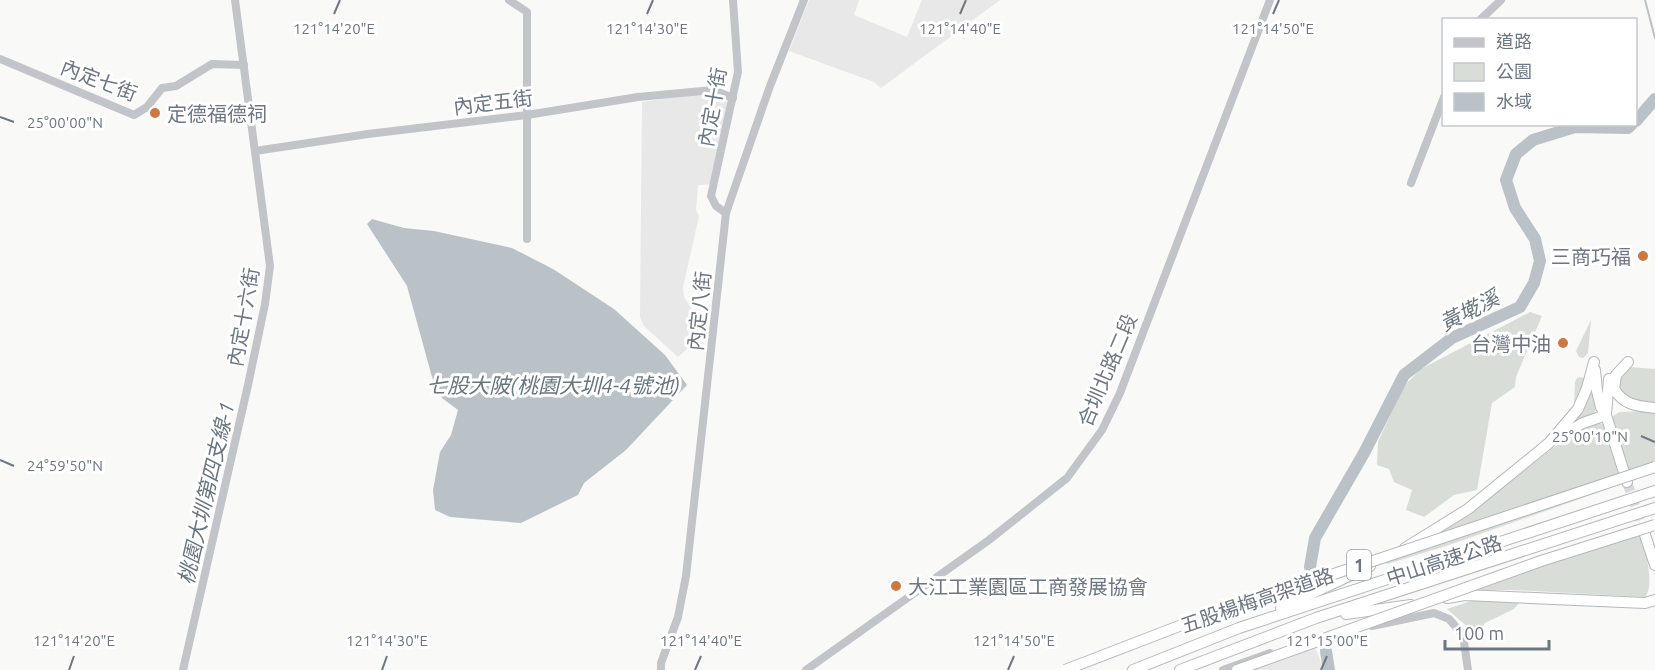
<svg xmlns="http://www.w3.org/2000/svg" width="1655" height="670" viewBox="0 0 1655 670" font-family="Ubuntu,'Noto Sans TC',sans-serif">
<rect width="100%" height="100%" fill="#f9f9f7"/>
<g fill="#e7e8e7">
<path d="M809,0H859L854,15L907,37L922,0H1000L881,88L874,82L789,51Z"/>
<path d="M705,93L726,101L729,105L712,184L698,185L696,210L699,216L683,287L684,297L707,331L678,357L644,326L640,317L642,102Z"/>
<path d="M1313,641L1324,670H1245Z"/>
</g>
<g fill="#d8ddd7">
<path d="M1530,312L1542,316L1516,377L1515,387L1492,403L1477,490L1454,495L1424,517L1406,510L1412,490L1394,482L1389,469L1377,465L1378,442L1403,387L1421,369Z"/>
<path d="M1591,320L1588,353L1583,358L1579,357L1576,351Z"/>
<path d="M1629,367L1655,369V403L1638,402L1620,394L1618,380Z"/>
<path d="M1580,377L1584,378L1585,381L1574,408L1575,382L1577,378Z"/>
<path d="M1593,389C1599,413 1598,413 1576,423V421L1591,390Z"/>
<path d="M1643,411L1655,412V473L1631,481L1612,417L1619,412Z"/>
<path d="M1595,422L1605,425L1622,484L1449,545L1387,564L1386,562L1477,507L1575,431Z"/>
<path d="M1639,533C1646,551 1655,585 1645,597L1513,590H1472Z"/>
<path d="M1474,600L1519,603L1514,609L1485,623L1477,635L1447,609Z"/>
</g>
<g fill="#bac2c7">
<path d="M372,219L404,228L434,231L512,248L553,269L614,309L665,355L687,385L626,450L584,483L578,495L521,523L450,517L435,510L433,490L440,452L451,435L458,410L442,398L432,377L407,286L367,224Z"/>
<circle cx="1612" cy="257" r="7"/>
</g>
<g fill="none" stroke-linecap="round" stroke-linejoin="round">
<path stroke="#bac2c7" stroke-width="2" d="M1645,0L1655,38"/>
<g stroke="#bac2c7" stroke-width="12">
<path d="M1636,121L1655,99"/>
<path d="M1310,567L1315,538L1364,453L1404,375L1452,338L1520,307L1534,283L1540,261L1535,239L1515,208L1506,180L1516,154L1533,140L1575,127L1628,128L1632,124"/>
<path d="M1326,651L1329,670"/>
</g>
<path stroke="#d6d8da" stroke-width="10" stroke-dasharray="10 5" stroke-linecap="butt" d="M1627,482L1644,532"/>
<g stroke="#b5b7bb" stroke-width="12">
<g id="highway">
<path d="M1628,362L1616,375L1614,389C1624,405 1636,406 1655,408"/>
<path d="M1595,370L1597,391L1601,407L1606,415L1627,482"/>
<path d="M1606,414L1609,379"/>
<path d="M1560,436L1583,423L1606,415"/>
<path d="M1644,532L1655,565"/>
<path d="M1405,548L1468,509L1549,443L1578,409L1587,388L1594,362"/>
<path d="M1447,598L1465,595L1645,603L1655,600"/>
<path d="M1281,608L1370,566"/>
<path d="M1346,614L1411,605"/>
<path d="M1133,670L1239,628L1655,491"/>
<path d="M1180,670L1316,618L1655,508"/>
</g>
</g>
<g stroke="#c1c4c8" stroke-width="8">
<path d="M509,0L527,12V239"/>
<path d="M1480,20L1501,0"/>
<path d="M0,59L134,115L147,107L162,88L176,86L212,64L244,65"/>
<path d="M255,151L368,134L527,115L638,97L713,90L733,98"/>
<path d="M1411,183L1444,97"/>
<path d="M726,213L716,206L711,196L738,72L733,0"/>
<path d="M1372,626L1434,613L1449,619L1463,635L1468,670"/>
<path d="M183,670L248,385L265,304L270,266L235,0"/>
<path d="M661,670V663L678,617L686,576L726,213L770,86L804,0"/>
<path d="M806,670L989,540L1067,478L1102,430L1120,393L1270,0"/>
<path d="M1223,670L1270,653"/>
</g>
<use href="#highway" stroke="#fff" stroke-width="10"/>
<g stroke="#b5b7bb" stroke-width="12" stroke-linecap="butt">
<g id="highway-bridge">
<path d="M1065,670L1187,623L1655,467"/>
<path d="M1237,670L1541,561L1655,525"/>
</g>
</g>
<use href="#highway-bridge" stroke="#fff" stroke-width="10"/>
</g>
<path fill="none" stroke="#6c7684" stroke-width="2" d="M334,14L340,0M647,14L653,0M960,14L966,0M1273,14L1279,0M0,117L14,122M1641,436L1655,442M0,460L14,466M69,670L74,656M382,670L387,656M695,670L701,656M1008,670L1014,656M1321,670L1327,656"/>
<g fill="#cd7843" stroke="#fff" stroke-width="2">
<circle cx="155" cy="113" r="6"/>
<circle cx="1643" cy="256" r="6"/>
<circle cx="1563" cy="343" r="6"/>
<circle cx="896" cy="586" r="6"/>
</g>
<g text-anchor="middle" dominant-baseline="central" stroke-width="6" stroke-linejoin="round" paint-order="stroke">
<rect fill="#fff" stroke="#989fa9" stroke-width="1.5" x="1347" y="550" width="24" height="30" rx="4.5"/>
<g font-size="18" font-weight="bold" fill="#6c7684">
<text x="1359" y="565">1</text>
</g>
<g font-size="20" fill="#6c7684" stroke="#fff">
<text transform="translate(99 80) rotate(21)">內定七街</text>
<text transform="translate(493 102) rotate(-7)">內定五街</text>
<text transform="translate(712 107) rotate(-80)">內定十街</text>
<text transform="translate(699 311) rotate(-84)">內定八街</text>
<text transform="translate(243 317) rotate(-80)">內定十六街</text>
<text transform="translate(1107 370) rotate(-67)">合圳北路二段</text>
<text transform="translate(1444 560) rotate(-18)">中山高速公路</text>
<text transform="translate(1257 600) rotate(-19)">五股楊梅高架道路</text>
</g>
<g font-size="20" fill="#6c7684" stroke="#fff" text-anchor="start">
<text x="167" y="113">定德福德祠</text>
<text x="1631" y="256" text-anchor="end">三商巧福</text>
<text x="1551" y="343" text-anchor="end">台灣中油</text>
<text x="908" y="586">大江工業園區工商發展協會</text>
</g>
<g font-size="21" font-style="italic" fill="#68757f" stroke="#fff">
<text transform="translate(1469 310) rotate(-27)">黃墘溪</text>
<text x="553" y="385">七股大陂(桃園大圳4-4號池)</text>
<text transform="translate(206 493) rotate(-77)">桃園大圳第四支線-1</text>
</g>
</g>
<g font-size="15" text-anchor="middle" fill="#6c7684" stroke="#fff" stroke-width="6" stroke-linejoin="round" paint-order="stroke">
<text x="334" y="34">121°14'20"E</text>
<text x="647" y="34">121°14'30"E</text>
<text x="960" y="34">121°14'40"E</text>
<text x="1273" y="34">121°14'50"E</text>
<text x="65" y="128">25°00'00"N</text>
<text x="1590" y="442">25°00'10"N</text>
<text x="65" y="471">24°59'50"N</text>
<text x="74" y="646">121°14'20"E</text>
<text x="387" y="646">121°14'30"E</text>
<text x="701" y="646">121°14'40"E</text>
<text x="1014" y="646">121°14'50"E</text>
<text x="1327" y="646">121°15'00"E</text>
</g>
<rect x="1442" y="18" width="195" height="108" fill="#ffffff" stroke="#c4c8ce" stroke-width="1.5"/>
<rect x="1454" y="38" width="30" height="9" fill="#c1c4c8" stroke="#c4c8ce" stroke-width="1.5"/>
<text x="1496" y="48" font-size="18" fill="#6c7684">道路</text>
<rect x="1454" y="63" width="30" height="18" fill="#d8ddd7" stroke="#c4c8ce" stroke-width="1.5"/>
<text x="1496" y="78" font-size="18" fill="#6c7684">公園</text>
<rect x="1454" y="93" width="30" height="18" fill="#bac2c7" stroke="#c4c8ce" stroke-width="1.5"/>
<text x="1496" y="108" font-size="18" fill="#6c7684">水域</text>
<path d="M1445 640v9h104v-9" fill="none" stroke="#6c7684" stroke-width="3"/>
<text x="1454" y="640" font-size="18" fill="#6c7684" stroke="#ffffff" stroke-width="4.5" paint-order="stroke">100 m</text>
</svg>
